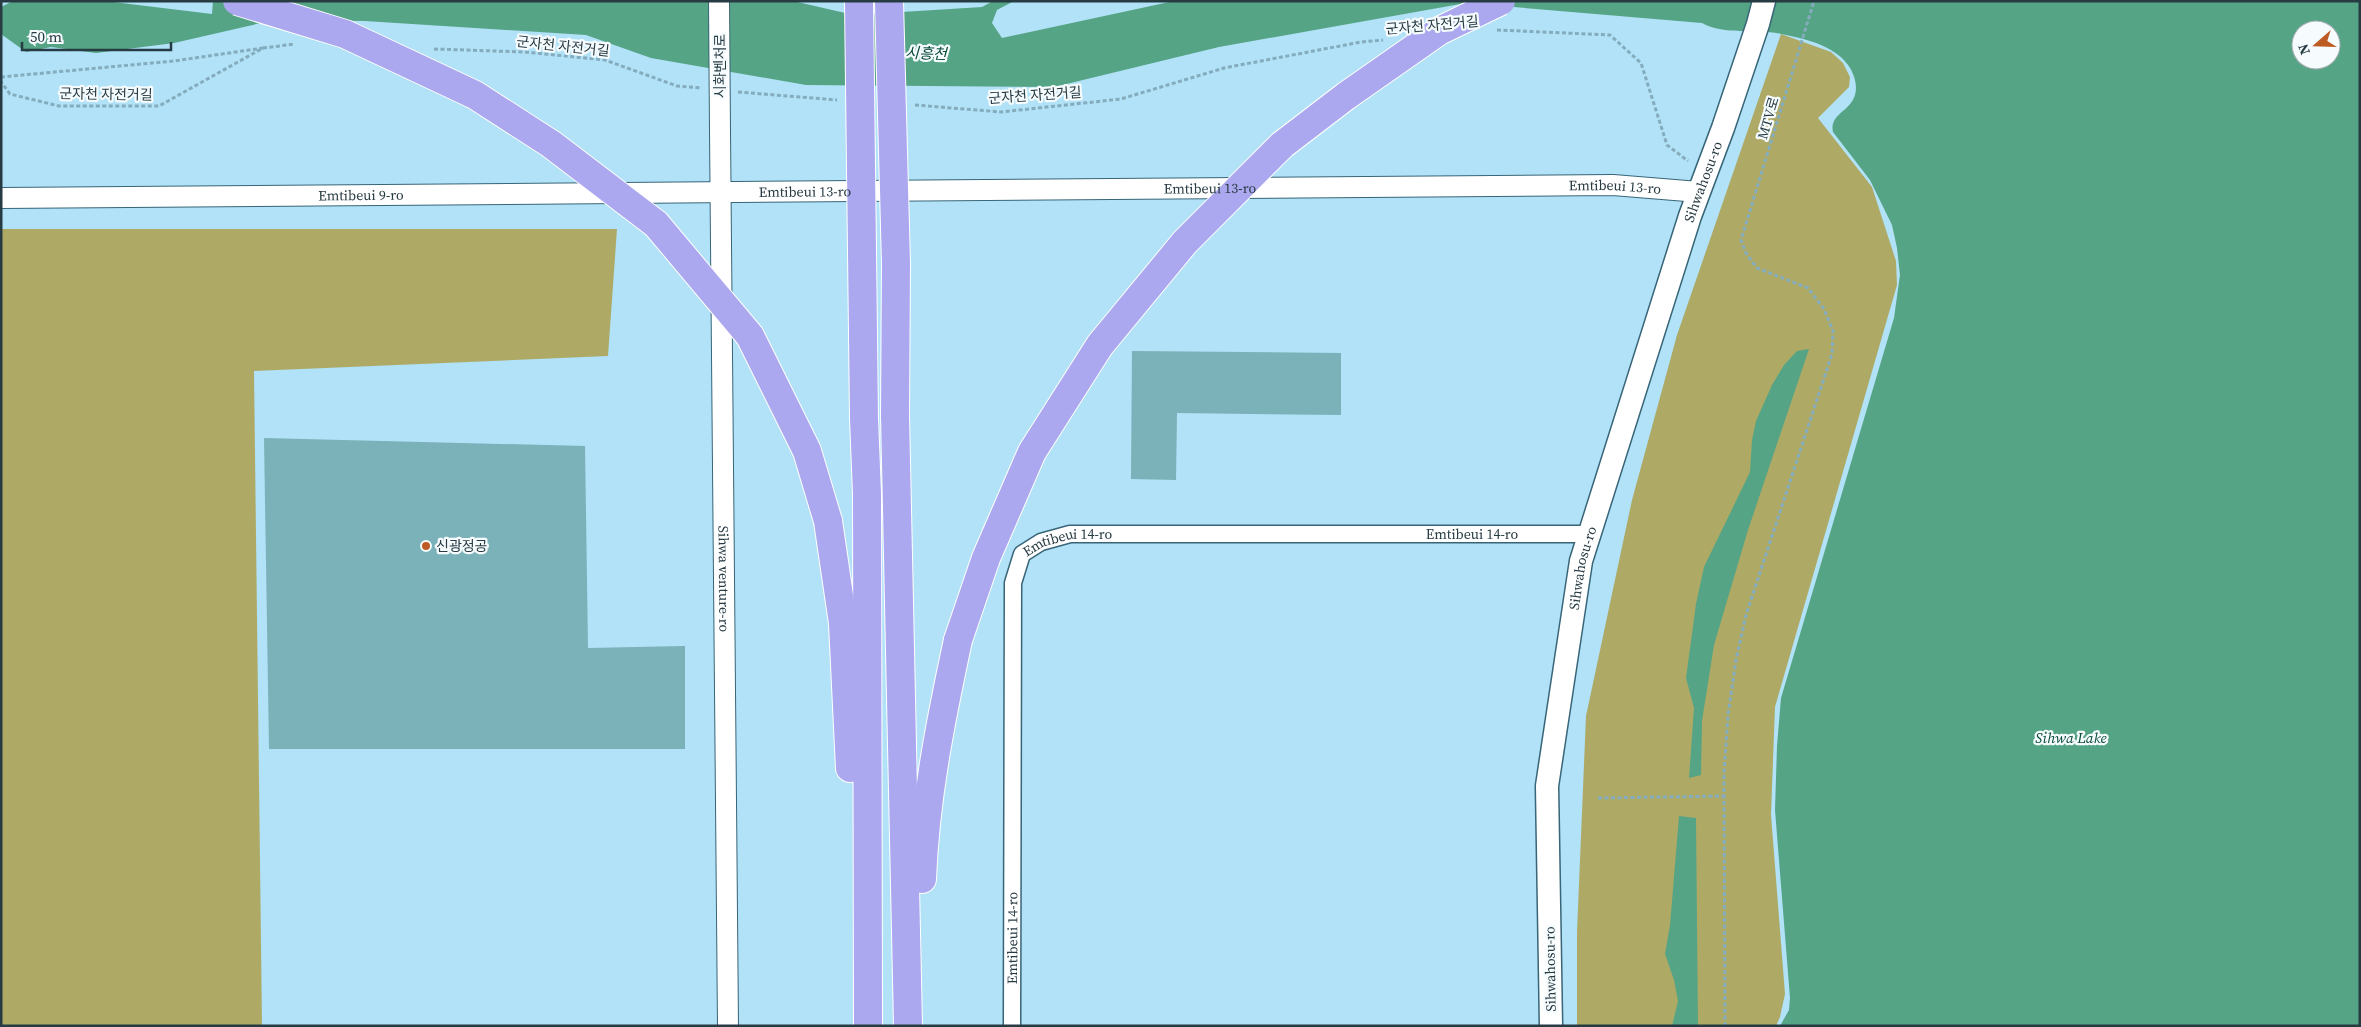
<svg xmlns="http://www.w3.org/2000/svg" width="2361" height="1027" viewBox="0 0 2361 1027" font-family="'Source Serif 4','Noto Sans KR',serif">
<rect width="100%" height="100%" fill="#b1e2f7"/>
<g fill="#aeaa66">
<path d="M1781,34L1831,52L1843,63L1850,77L1849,87L1818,118L1872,187L1896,261L1897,285L1775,707L1771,815L1785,994L1780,1017L1776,1026H1577V932L1586,716L1632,500L1677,335Z"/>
<path d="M1,229H617L608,356L254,371L262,1026H1Z"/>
</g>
<g fill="#55a485" fill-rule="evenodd">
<path d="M13,1H793L854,15L982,7L993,1H1014L997,10L992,23L1002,38L1174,1H2360V1026H1780L1789,1010L1790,998L1775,810L1777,746L1781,698L1894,318L1900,275L1897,248L1892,225L1870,180L1833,132C1828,110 1862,111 1855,80C1848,49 1809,39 1781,34C1755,28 1726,36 1702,23L1466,3L1219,47L1054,87L806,85L651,58L586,35L365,21L274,20L174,43L96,53L51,47L26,52L1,34V7ZM2301,30H2331V60H2301Z"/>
<path d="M1809,349L1748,530L1714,645L1702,721L1701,775L1689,778L1694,708L1686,678L1696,604L1704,567L1750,472L1752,440L1756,421L1772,385L1784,365L1797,351Z"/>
<path d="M1679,816L1696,818L1698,1026H1672L1678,1001L1674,980L1665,954L1670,925Z"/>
</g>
<path fill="#b1e2f7" d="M105,1H213L212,14Z"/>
<g fill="#7bb1b8">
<path d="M1132,351L1341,353V415L1177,413L1176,480L1131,479Z"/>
<path d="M264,438L585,446L588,648L685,646V749H269Z"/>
</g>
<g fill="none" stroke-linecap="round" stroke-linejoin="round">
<g stroke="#386577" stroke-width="19">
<g id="minor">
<path id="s1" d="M1012,1026L1013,583L1022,554L1041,542L1070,534H1590"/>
</g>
</g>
<g stroke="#386577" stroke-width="22">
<g id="tertiary">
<path id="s2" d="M720,131L728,1026"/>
<path id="s3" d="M1,198L1613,185L1699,192"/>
</g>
</g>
<g stroke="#386577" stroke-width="25">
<g id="secondary">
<path id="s4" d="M1551,1026L1547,786L1581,561L1690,216L1723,128L1758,24L1764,1"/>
</g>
</g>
<g stroke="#fff" stroke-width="30">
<g id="motorway">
<path d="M895,415L908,1026"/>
<path d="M864,418L867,494L868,1026"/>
<path d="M828,521L843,623L850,768"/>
<path d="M922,879C925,798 941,719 958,640"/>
</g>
</g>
<g stroke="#84acbd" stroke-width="3" stroke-dasharray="4 2.5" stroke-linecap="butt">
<path d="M1497,30L1610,35L1641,63L1667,145L1688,161"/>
<path d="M263,48L295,44"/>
<path d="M434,49L525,52L605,60L677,86L702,88"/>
<path d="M1,77L174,61L263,48L159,106H59L10,94L1,82"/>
<path d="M738,92L837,100"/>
<path d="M915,105L1001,112L1121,99L1224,68L1361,42L1383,40"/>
<path d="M1598,798L1725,796"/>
<path d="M1725,1026L1724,773L1728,715L1736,660L1746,615L1832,354L1833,331L1824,309L1808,288L1757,268L1746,253L1741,240L1814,1"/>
</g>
<use href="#minor" stroke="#fff" stroke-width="16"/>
<use href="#tertiary" stroke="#fff" stroke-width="20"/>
<use href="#secondary" stroke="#fff" stroke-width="22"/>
<use href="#motorway" stroke="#aca8ef" stroke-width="28"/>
<g stroke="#386577" stroke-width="22" stroke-linecap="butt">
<path id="tertiary-bridge" d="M719,1L720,131"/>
</g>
<g stroke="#fff" stroke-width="30" stroke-linecap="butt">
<g id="motorway-bridge">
<path d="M237,1L345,34L475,95L551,144L656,224L750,336L807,451L828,521"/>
<path d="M859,1L864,418"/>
<path d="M889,1L896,264L895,415"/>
<path d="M958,640L986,558L1032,452L1100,345L1185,242L1282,145L1346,96L1439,31L1501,1"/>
</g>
</g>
<use href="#tertiary-bridge" stroke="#fff" stroke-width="20"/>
<use href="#motorway-bridge" stroke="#aca8ef" stroke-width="28"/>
</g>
<circle fill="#be5b24" stroke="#f6fbfd" stroke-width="2" cx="426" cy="546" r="5"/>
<g text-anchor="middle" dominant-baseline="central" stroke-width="4.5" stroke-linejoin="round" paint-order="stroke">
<g font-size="14" fill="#273b43" stroke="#f6fbfd">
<text transform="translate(1432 25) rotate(-5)">군자천 자전거길</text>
<text transform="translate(563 46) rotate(6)">군자천 자전거길</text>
<text transform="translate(720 66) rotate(-90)">시화벤처로</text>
<text transform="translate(106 94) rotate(1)">군자천 자전거길</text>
<text transform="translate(1035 95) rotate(-4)">군자천 자전거길</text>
<text transform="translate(1768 118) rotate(-73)">MTV로</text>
<text stroke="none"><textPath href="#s4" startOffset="866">Sihwahosu-ro</textPath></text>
<text stroke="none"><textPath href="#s3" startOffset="1614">Emtibeui 13-ro</textPath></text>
<text stroke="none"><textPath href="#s3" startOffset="1209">Emtibeui 13-ro</textPath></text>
<text stroke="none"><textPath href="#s3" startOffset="804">Emtibeui 13-ro</textPath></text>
<text stroke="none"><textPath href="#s3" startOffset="360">Emtibeui 9-ro</textPath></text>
<text stroke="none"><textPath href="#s1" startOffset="928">Emtibeui 14-ro</textPath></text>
<text stroke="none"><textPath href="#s1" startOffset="522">Emtibeui 14-ro</textPath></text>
<text stroke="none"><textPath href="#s4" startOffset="461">Sihwahosu-ro</textPath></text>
<text stroke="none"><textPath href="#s2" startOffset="448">Sihwa venture-ro</textPath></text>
<text stroke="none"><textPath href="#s1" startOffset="88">Emtibeui 14-ro</textPath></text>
<text transform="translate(1550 969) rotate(-91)">Sihwahosu-ro</text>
</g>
<g font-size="14" fill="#273b43" stroke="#f6fbfd" text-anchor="start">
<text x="436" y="546">신광정공</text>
</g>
<g font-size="15" font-style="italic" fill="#084b36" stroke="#f6fbfd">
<text transform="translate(926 53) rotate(2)">시흥천</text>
<text x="2071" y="737">Sihwa Lake</text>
</g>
</g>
<rect width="2361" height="1027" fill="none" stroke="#273b43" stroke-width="5"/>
<g transform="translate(2316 45) rotate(250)"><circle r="24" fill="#f6fbfd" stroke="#a3aeb3"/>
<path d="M0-4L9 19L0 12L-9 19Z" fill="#be5b24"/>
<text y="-8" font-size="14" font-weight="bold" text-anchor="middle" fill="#273b43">N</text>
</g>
<path d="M22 42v8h149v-8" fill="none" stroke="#273b43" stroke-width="2.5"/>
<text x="30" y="42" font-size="15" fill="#273b43" stroke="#f6fbfd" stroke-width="4" paint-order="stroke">50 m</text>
</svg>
